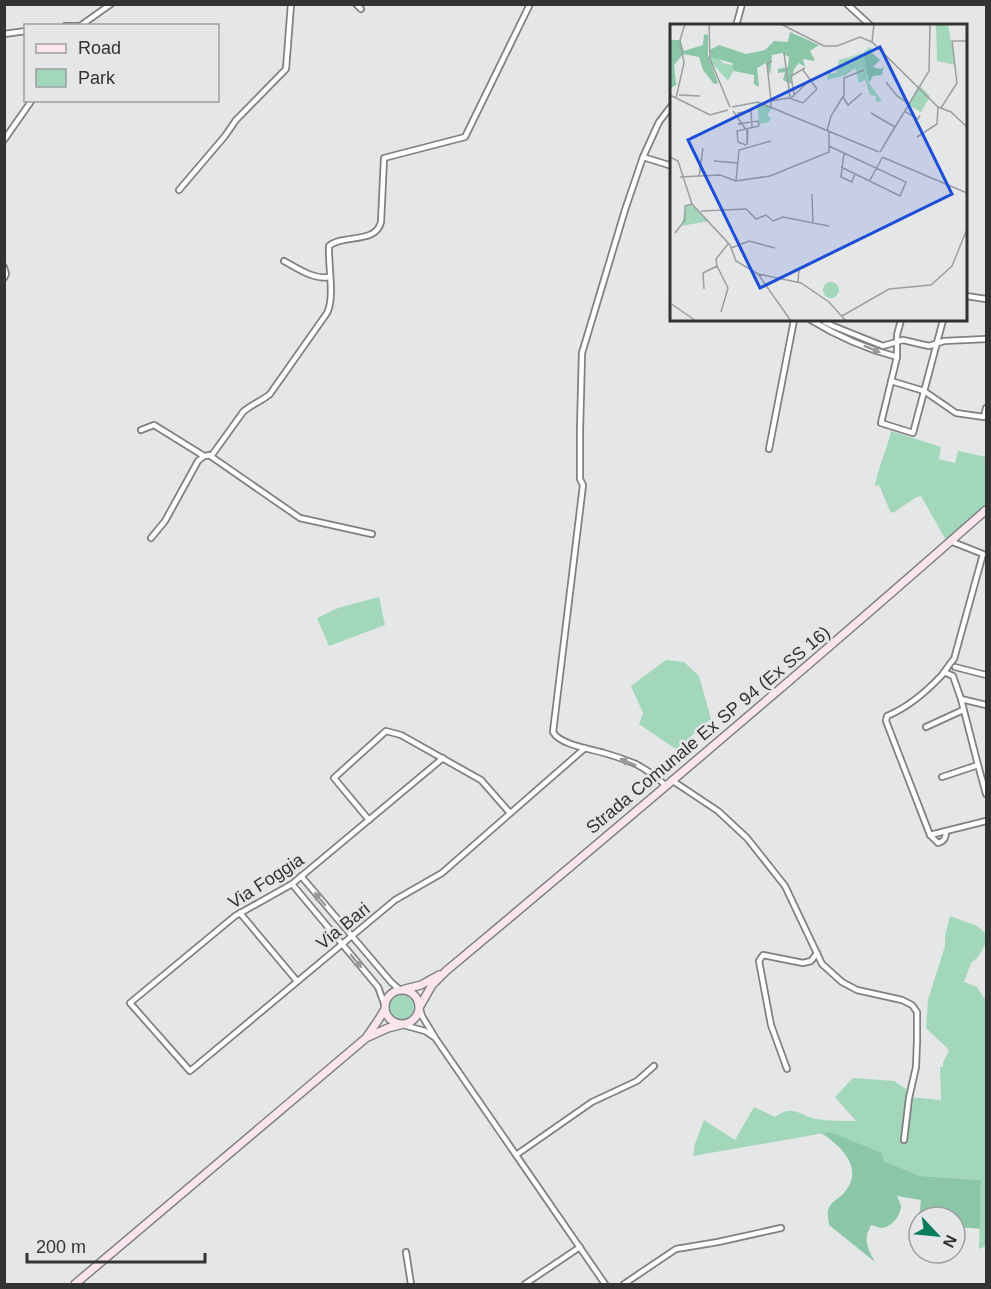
<svg xmlns="http://www.w3.org/2000/svg" width="991" height="1289" viewBox="0 0 991 1289" font-family="Arial,sans-serif">
<rect width="100%" height="100%" fill="#e4e6e8"/>
<g fill="#a2d7bb">
<path d="M891,431L941,447L939,459L955,463L958,451L986,457V505L946,540L921,496L915,498L893,513L890,511L879,485L875,486C878,467 887,450 891,431Z"/>
<path d="M379,597L385,625L329,646L317,618L338,608Z"/>
<path d="M666,660L684,662L699,676L711,719L676,749L639,724L643,713L631,686Z"/>
<path d="M950,916L977,926L986,934V943L978,957L971,963L964,982L977,987L983,997L986,998V1246L979,1249L981,1180L920,1176L884,1161L830,1132L693,1156L695,1144L704,1120L735,1140L754,1107L775,1117C793,1103 800,1116 816,1119C829,1121 843,1121 856,1121L835,1097L853,1078L894,1081L909,1091V1097L941,1100L940,1067H943V1063L949,1050L926,1028L928,1000L945,946V935Z"/>
<circle cx="402" cy="1007" r="12"/>
</g>
<path fill="#8ac6a7" d="M830,1132L882,1153L884,1161L920,1176L981,1180L980,1229C972,1227 965,1229 957,1227L955,1232V1217H919V1253H943L930,1256L915,1253L921,1200L897,1196C898,1198 900,1203 901,1206C901,1215 891,1228 881,1228C878,1227 875,1226 871,1225C863,1240 867,1247 875,1262L829,1225C829,1221 827,1215 828,1211C829,1203 838,1199 843,1194C866,1170 842,1146 821,1133Z"/>
<g fill="none" stroke-linecap="round" stroke-linejoin="round">
<g stroke="#7f8082" stroke-width="8">
<g id="minor">
<path d="M356,4L361,9"/>
<path d="M847,4L871,26"/>
<path d="M65,26H78"/>
<path d="M80,26L111,4"/>
<path d="M736,26L742,4"/>
<path d="M4,34L26,31"/>
<path d="M4,140L32,100"/>
<path d="M643,157L672,166"/>
<path d="M179,190L225,136L236,120L286,69L291,4"/>
<path d="M284,261C297,268 314,280 329,277"/>
<path d="M4,267L6,274L4,278"/>
<path d="M966,296L986,299"/>
<path d="M811,320C837,336 867,349 897,357"/>
<path d="M824,320L825,322L833,326L883,346L903,340L929,346L944,341L986,339"/>
<path d="M901,320L897,335V357L881,423L913,433L943,320"/>
<path d="M891,381L924,391L956,413L984,417L986,408"/>
<path d="M141,430L154,425L204,456"/>
<path d="M769,449L794,320"/>
<path d="M209,455L300,518L372,534"/>
<path d="M151,538L165,521L198,461L204,456L212,455L243,412C252,404 262,401 270,394L327,313C335,298 328,265 329,246C343,234 376,244 381,222L384,158L465,137L530,4"/>
<path d="M955,667L986,675"/>
<path d="M944,672L953,676L961,699L978,765L986,794"/>
<path d="M961,699L986,705"/>
<path d="M926,727L963,710"/>
<path d="M443,758L292,884L235,916L130,1003L190,1071L395,900L442,873L585,748"/>
<path d="M942,777L978,765"/>
<path d="M673,781L718,811L747,838L785,886L822,964L842,982L857,990L902,1000L912,1005L917,1012V1041L916,1067L909,1098L904,1140"/>
<path d="M666,786C657,777 647,770 636,764C626,760 615,756 604,753C591,749 560,745 553,732L583,485L580,479V430L582,353L625,210L643,157L659,122L672,105"/>
<path d="M369,820L334,778L386,731L401,735L481,780L510,813"/>
<path d="M946,831C946,837 945,841 938,843L930,835L886,721L887,716C909,707 926,692 942,675C946,670 949,664 954,659L983,554L950,541"/>
<path d="M930,835L986,821"/>
<path d="M301,876L391,982L400,990"/>
<path d="M292,884L378,987L385,1006"/>
<path d="M240,913L297,981"/>
<path d="M420,1009L422,1016L436,1039L605,1284"/>
<path d="M403,1025L425,1031L434,1037"/>
<path d="M787,1069L771,1025L759,961L763,955L803,963L811,961L817,953"/>
<path d="M516,1155L592,1102L637,1081L654,1066"/>
<path d="M406,1252L411,1284"/>
<path d="M525,1284L580,1247"/>
<path d="M624,1284L676,1249L718,1242L781,1228"/>
</g>
</g>
<g stroke="#7f8082" stroke-width="10">
<g id="secondary">
<path d="M405,989L421,985L439,975"/>
<circle cx="402" cy="1007" r="17"/>
<path d="M420,1006L432,985L446,971C628,819 809,666 986,510"/>
<path d="M368,1037L388,1028L400,1025"/>
<path d="M75,1284L366,1038L379,1019L385,1009"/>
</g>
</g>
<use href="#minor" stroke="#fff" stroke-width="4.5"/>
<use href="#secondary" stroke="#fde5ec" stroke-width="7"/>
</g>
<defs><path id="oneway-solid" d="M-6-.8H1V-3.2L6.5 0L1 3.2V.8H-6Z" transform="scale(1.5)"/></defs>
<g fill="#989999">
<use href="#oneway-solid" transform="translate(872 349) rotate(22)"/>
<use href="#oneway-solid" transform="translate(628 762) rotate(-158)"/>
<use href="#oneway-solid" transform="translate(320 899) rotate(-130)"/>
<use href="#oneway-solid" transform="translate(356 961) rotate(50)"/>
</g>
<g text-anchor="middle" dominant-baseline="central" stroke-width="5" stroke-linejoin="round" paint-order="stroke">
<g font-size="18" fill="#323333" stroke="#e4e6e8">
<text transform="translate(708 730) rotate(-40)">Strada Comunale Ex SP 94 (Ex SS 16)</text>
<text transform="translate(266 881) rotate(-33)">Via Foggia</text>
<text transform="translate(343 926) rotate(-39)">Via Bari</text>
</g>
</g>
<g transform="translate(670 24)">
<rect width="297" height="297" fill="#e4e6e8"/>
<path d="M266,0H278L285,41L267,37ZM199,23L205,27L195,32L198,58L212,77L206,78V72L200,71L195,56L189,59L185,44L176,51L157,56L158,49H166L169,36L193,29ZM40,26L53,39L66,42L58,57L41,38ZM249,61L260,72L251,88L238,81ZM87,78L102,84L97,91L101,94L99,98L89,100ZM22,181L39,197L11,202L16,182ZM153 266a8 8 0 1 1 16 0a8 8 0 1 1-16 0Z" fill="#a2d7bb"/>
<path d="M120,8L149,21L140,27L145,37L133,35L135,43L129,39L124,45L121,60L113,56L115,48L108,49V45L118,43L119,33L112,29L102,31L100,51L96,39L87,44L89,63L84,60V51L64,47L62,39L41,33L40,26L49,21L76,30L95,26L104,17L118,18ZM34,10L38,11V31L48,59L44,60L33,46L29,33L13,30L4,41L6,60L10,58L0,65V16H10L14,27L33,21ZM202,29L210,36L203,43L211,45L214,42L212,51L203,52L199,59L194,32Z" fill="#8ac6a7"/>
<path fill="none" stroke="#9d9ea0" stroke-width="1.5" d="M39,0L40,35L60,83M111,0L154,22H167L190,13L202,18L268,83L281,88L297,103M202,18L204,0M114,29L120,73M133,46L147,65M216,58L227,72L238,79M124,70L121,52L135,44M0,71L40,91L58,86M9,71L30,72M173,73L178,81L192,69M6,74L14,39L10,16L15,0M121,74L140,56M101,77L97,40L102,37M62,83L88,78L209,128M101,83V77L119,74L133,79L147,65M271,84L287,59L282,17H297M63,87L77,107V121L78,104M234,87L248,95L250,91M67,89L81,87L82,103M201,89L225,103M68,100L88,97L89,102M157,107L161,92L174,71V54L194,46M247,113L267,100L268,83M76,121L68,118L67,107L89,102M159,122L236,158L230,172L171,143M210,128L259,47L260,0M174,129L171,153L182,158L185,149M0,133L8,137L22,180L60,221L66,237L88,250L131,259L159,278L176,297M212,133L297,169M44,137L68,139M10,153L50,151L66,157L100,152L159,128V108M29,153L33,124M200,156L212,134M66,157L69,126L101,117M142,170L143,200M31,187L76,185L86,195L96,191L103,197L113,193L159,202M5,209L15,196V182L22,180M61,224L79,217L105,224M47,242L58,264L51,288M88,250L121,297M128,258L129,245L134,243M34,265L33,249L47,242L46,235L58,220M0,279L26,297M172,292L219,265L261,261L282,242L297,205"/>
<path fill="#1d4ed8" fill-opacity="0.15" stroke="#1d4ed8" stroke-width="3" d="M210,23L282,170L90,264L18,116Z"/>
<rect width="297" height="297" fill="none" stroke="#323333" stroke-width="3"/>
</g>
<rect width="991" height="1289" fill="none" stroke="#323333" stroke-width="12"/>
<rect x="24" y="24" width="195" height="78" fill="#e4e6e8" stroke="#9d9ea0" stroke-width="1.5"/>
<rect x="36" y="44" width="30" height="9" fill="#fde5ec" stroke="#9d9ea0" stroke-width="1.5"/>
<text x="78" y="54" font-size="18" fill="#323333">Road</text>
<rect x="36" y="69" width="30" height="18" fill="#a2d7bb" stroke="#9d9ea0" stroke-width="1.5"/>
<text x="78" y="84" font-size="18" fill="#323333">Park</text>
<g transform="translate(937 1235) rotate(116)"><circle r="28" fill="#e4e6e8" stroke="#9d9ea0" stroke-width="1.5"/>
<path d="M0-4.5L10 22L0 15L-10 22Z" fill="#097d5a"/>
<text y="-9" font-size="16" font-weight="bold" text-anchor="middle" fill="#323333">N</text>
</g>
<path d="M27 1253v9h178v-9" fill="none" stroke="#323333" stroke-width="3"/>
<text x="36" y="1253" font-size="18" fill="#323333" stroke="#e4e6e8" stroke-width="4.5" paint-order="stroke">200 m</text>
</svg>
